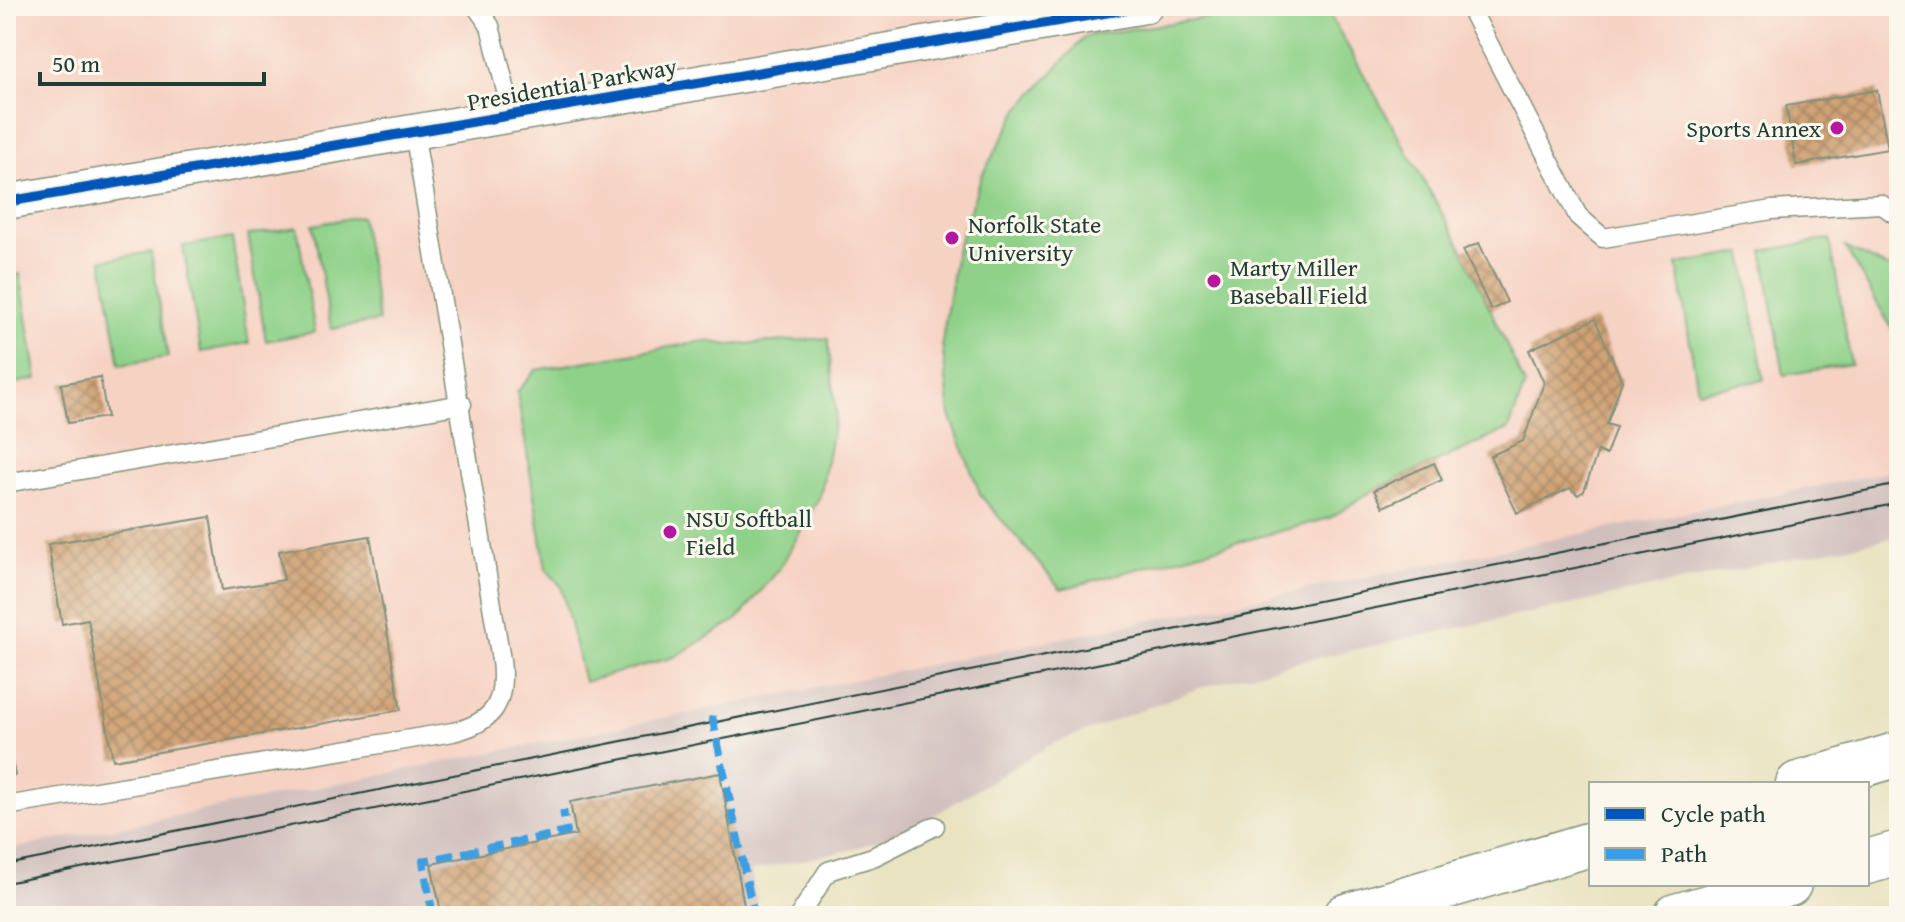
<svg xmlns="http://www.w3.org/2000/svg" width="1905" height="922" viewBox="0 0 1905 922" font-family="'Gentium Book Plus',serif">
<defs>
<pattern id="building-cross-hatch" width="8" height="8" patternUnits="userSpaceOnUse" patternTransform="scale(2)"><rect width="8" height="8" fill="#d0a376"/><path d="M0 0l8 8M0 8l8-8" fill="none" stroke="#a88662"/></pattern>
</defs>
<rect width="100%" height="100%" fill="#fbf7ec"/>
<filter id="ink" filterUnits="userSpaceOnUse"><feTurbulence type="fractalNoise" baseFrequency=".0125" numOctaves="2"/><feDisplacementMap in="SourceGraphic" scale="16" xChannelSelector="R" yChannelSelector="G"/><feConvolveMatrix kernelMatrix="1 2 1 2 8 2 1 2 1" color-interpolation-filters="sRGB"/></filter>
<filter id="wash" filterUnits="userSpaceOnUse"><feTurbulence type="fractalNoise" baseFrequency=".006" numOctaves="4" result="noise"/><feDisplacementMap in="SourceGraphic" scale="32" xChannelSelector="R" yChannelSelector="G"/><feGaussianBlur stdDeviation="1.8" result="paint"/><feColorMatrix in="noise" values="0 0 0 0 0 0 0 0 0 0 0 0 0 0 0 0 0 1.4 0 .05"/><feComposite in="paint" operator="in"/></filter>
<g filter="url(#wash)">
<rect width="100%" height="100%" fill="#e9e3c1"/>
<path fill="#f6d2c3" d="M6,6H1899V471L6,850Z"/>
<path fill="#d1bfbd" d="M1899,470V536L1305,660L1199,688L1050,745L928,819L890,837L849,850L751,871L759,916H6V850Z"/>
<g fill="#8fd189" stroke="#57875e" stroke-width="2">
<path d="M1283,6H1325L1463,250L1525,385L1509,429L1374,490L1330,518L1061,589L981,496L950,415L942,342L956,251L982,175L1019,109L1086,36Z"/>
<path d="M361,216L379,321L331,329L313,225Z"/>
<path d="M297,227L315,332L266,341L248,235Z"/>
<path d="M232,238L249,343L201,352L183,246Z"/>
<path d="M1830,239L1851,364L1784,375L1763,251Z"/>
<path d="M1845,247L1899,273V341Z"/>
<path d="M151,252L168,357L120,365L102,260Z"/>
<path d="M1743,253L1764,380L1698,391L1677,264Z"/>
<path d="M20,274L37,379L6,385V277Z"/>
<path d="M828,338L836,414L820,496L780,568L738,619L674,657L584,682L561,586L546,569L517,392L536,370L705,341L730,345Z"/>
</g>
<g id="blocks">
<g fill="url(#building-cross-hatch)">
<path d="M1877,90L1888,149L1796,165L1786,106Z"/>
<path d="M1479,243L1507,302L1491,310L1463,250Z"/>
<path d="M1595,319L1622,381L1607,424L1616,427L1606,455L1598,451L1584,491L1578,495L1570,488L1517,513L1490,456L1523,441L1544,383L1529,350Z"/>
<path d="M100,377L107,417L68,423L61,384Z"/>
<path d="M1434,463L1442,480L1383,507L1374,490Z"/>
<path d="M210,517L222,590L284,580L279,551L370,536L401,710L113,760L88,619L62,624L48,544Z"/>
<path d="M6,733L15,775L6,777Z"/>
<path d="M720,773L746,916H442L431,864L576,835L570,802Z"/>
</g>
</g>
</g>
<g filter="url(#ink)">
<use href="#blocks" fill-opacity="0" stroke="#84907a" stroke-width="2"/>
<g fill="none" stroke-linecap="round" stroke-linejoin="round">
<g stroke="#84907a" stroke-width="21">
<g id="lane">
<path d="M476,6L490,26L512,115"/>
<path d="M1469,6L1578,216L1603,238L1772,210L1881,204L1899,217"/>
<path d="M6,483L462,404"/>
<path d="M6,806L453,732C495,722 506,702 501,660L414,131"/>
<path d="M799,916L828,871L873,857L935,826"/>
</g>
</g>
<g stroke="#84907a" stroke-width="37">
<path id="street" d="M6,202L1145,6"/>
</g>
<g stroke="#84907a" stroke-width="47">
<g id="highway">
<path d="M1798,784L1899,754"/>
<path d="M1867,862L1899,853"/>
<path d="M1346,916L1591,844"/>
<path d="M1676,916L1789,884"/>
</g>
</g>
<use href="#lane" stroke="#fff" stroke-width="18"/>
<use href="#street" stroke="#fff" stroke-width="34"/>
<use href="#highway" stroke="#fff" stroke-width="44"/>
<g stroke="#1f3d34" stroke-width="2">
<path d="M6,865L1899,484"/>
<path d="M6,883L1899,503"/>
</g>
<g stroke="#3c9ee2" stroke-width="8" stroke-dasharray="16 8" stroke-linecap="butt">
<path d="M712,716L754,916"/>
<path d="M433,916L423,861L567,832L563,810"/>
</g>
<g stroke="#fbf7ec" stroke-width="15">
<path id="cycleway" d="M6,202L1145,6"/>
</g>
<use href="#cycleway" stroke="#0057b8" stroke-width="10"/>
</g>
</g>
<g fill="#b5179e" stroke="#fbf7ec" stroke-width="3">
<circle cx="1837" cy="128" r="8"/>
<circle cx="952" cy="238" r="8"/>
<circle cx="1214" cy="281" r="8"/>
<circle cx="670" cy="532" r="8"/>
</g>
<g text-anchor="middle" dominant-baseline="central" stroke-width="6" stroke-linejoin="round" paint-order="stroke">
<g font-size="24" fill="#1f3d34" stroke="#fbf7ec">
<text transform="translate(572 84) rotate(-10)">Presidential Parkway</text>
</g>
<g font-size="24" fill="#1f3d34" stroke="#fbf7ec" text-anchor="start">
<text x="1821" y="128" text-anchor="end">Sports Annex</text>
<text x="968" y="224">Norfolk State<tspan x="968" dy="28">University</tspan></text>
<text x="1230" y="267">Marty Miller<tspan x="1230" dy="28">Baseball Field</tspan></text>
<text x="686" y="518">NSU Softball<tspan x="686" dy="28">Field</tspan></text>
</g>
</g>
<rect width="1905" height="922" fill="none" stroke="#fbf7ec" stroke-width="32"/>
<rect x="1589" y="782" width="280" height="104" fill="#fbf7ec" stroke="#a3ada2" stroke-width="2"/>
<rect x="1605" y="808" width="40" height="12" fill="#0057b8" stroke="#a3ada2" stroke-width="2"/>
<text x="1661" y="822" font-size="24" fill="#1f3d34">Cycle path</text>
<rect x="1605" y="848" width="40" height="12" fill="#3c9ee2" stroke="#a3ada2" stroke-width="2"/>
<text x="1661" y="862" font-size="24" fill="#1f3d34">Path</text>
<path d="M40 72v12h224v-12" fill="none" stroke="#1f3d34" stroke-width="4"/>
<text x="52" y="72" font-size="24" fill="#1f3d34" stroke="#fbf7ec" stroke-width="6" paint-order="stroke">50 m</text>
</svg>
